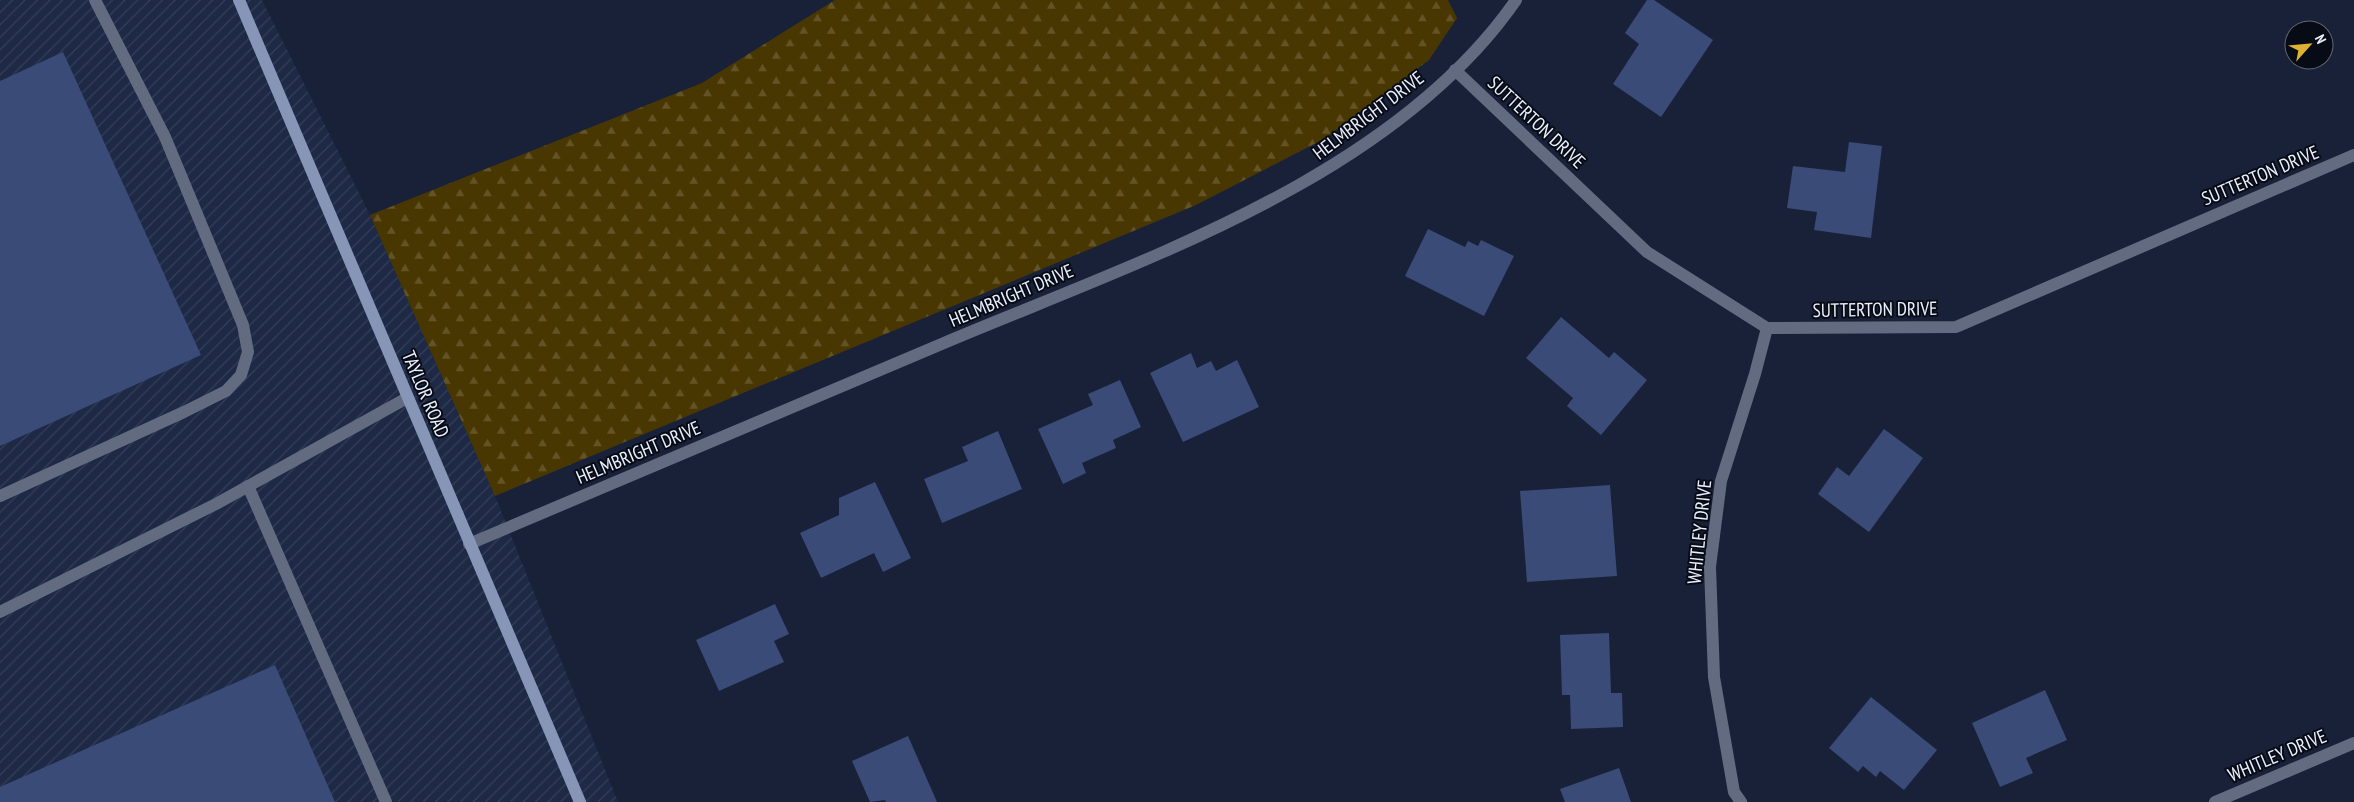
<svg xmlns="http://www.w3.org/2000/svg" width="2354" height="802" viewBox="0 0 2354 802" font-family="'PT Sans Narrow',sans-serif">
<defs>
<pattern id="industrial-furrows" width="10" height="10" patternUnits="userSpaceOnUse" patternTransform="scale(1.25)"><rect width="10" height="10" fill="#1e2946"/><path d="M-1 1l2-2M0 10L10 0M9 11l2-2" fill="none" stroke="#343e58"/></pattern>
<pattern id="forest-firs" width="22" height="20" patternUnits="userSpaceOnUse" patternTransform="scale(1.25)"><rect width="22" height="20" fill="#493701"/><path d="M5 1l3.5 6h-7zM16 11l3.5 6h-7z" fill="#635427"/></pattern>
</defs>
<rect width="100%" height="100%" fill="#182138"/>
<path fill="url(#industrial-furrows)" d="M0,0H262L370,215L495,496L618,802H0Z"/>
<path fill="url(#forest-firs)" d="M835,0H1448L1457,18L1429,60L1324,139L1196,205L495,496L370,215L702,83Z"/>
<g fill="#3a4b78">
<path d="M1647,0H1654L1713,40L1661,117L1613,84L1639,44L1625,33Z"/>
<path d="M63,52L201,355L0,446V81Z"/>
<path d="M1849,142L1882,146L1871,238L1814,230L1817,212L1787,208L1793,166L1845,172Z"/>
<path d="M1428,229L1465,247L1468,241L1478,246L1481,240L1514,256L1484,316L1405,276Z"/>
<path d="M1561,317L1609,358L1614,352L1647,380L1601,435L1567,406L1573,398L1526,358Z"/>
<path d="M1191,353L1197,368L1211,361L1216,371L1237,360L1259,407L1183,442L1150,373Z"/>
<path d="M1120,380L1141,427L1113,440L1116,448L1082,463L1086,473L1063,484L1038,429L1093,405L1088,394Z"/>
<path d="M1884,429L1923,458L1869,532L1818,494L1837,467L1849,476Z"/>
<path d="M998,431L1022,489L942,523L924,479L968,461L962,447Z"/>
<path d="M875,482L911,558L883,572L874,553L821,578L800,533L839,515V498Z"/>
<path d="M1610,485L1617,576L1527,582L1520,491Z"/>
<path d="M775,604L789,634L774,641L784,662L719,691L696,640Z"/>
<path d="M1609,633L1611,693H1622L1623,727L1571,729L1570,695H1562L1560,635Z"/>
<path d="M275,665L335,802H0V787Z"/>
<path d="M2045,690L2067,740L2026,758L2033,773L2000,787L1972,723Z"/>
<path d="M1871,697L1937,750L1904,790L1880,771L1876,777L1863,766L1858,772L1829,748Z"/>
<path d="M908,736L937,802H886L885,800L870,802L852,761Z"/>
<path d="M1619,768L1631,802H1565L1560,789Z"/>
</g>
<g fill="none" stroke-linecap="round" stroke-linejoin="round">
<g stroke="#626b80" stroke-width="12">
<path d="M248,486L386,802"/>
<path d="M0,496L184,412L226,391L241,375L248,352L243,325L165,137L95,0"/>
<path d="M0,612L216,504L407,398"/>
</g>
<g stroke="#626b80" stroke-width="12">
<path d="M1455,70L1647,252L1767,328L1956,327L2354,155"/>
<path d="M469,544C628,477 786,410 944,343C1138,261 1392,179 1516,0"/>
<path d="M1741,802L1734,792L1714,677L1710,567L1721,481L1755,374L1767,328"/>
<path d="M2215,802L2354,743"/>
</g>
<path stroke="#8795b7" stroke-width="12" d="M239,0L580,802"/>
</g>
<g text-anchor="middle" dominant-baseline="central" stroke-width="4" stroke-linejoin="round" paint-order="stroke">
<g font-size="19" fill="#ebf0fd" stroke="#070b15">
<text transform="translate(1368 115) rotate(-37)">HELMBRIGHT DRIVE</text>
<text transform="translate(1537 122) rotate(43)">SUTTERTON DRIVE</text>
<text transform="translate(2260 175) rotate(-23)">SUTTERTON DRIVE</text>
<text transform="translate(1011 295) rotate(-23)">HELMBRIGHT DRIVE</text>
<text transform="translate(1875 309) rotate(-1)">SUTTERTON DRIVE</text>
<text transform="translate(426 394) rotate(67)">TAYLOR ROAD</text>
<text transform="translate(638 452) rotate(-23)">HELMBRIGHT DRIVE</text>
<text transform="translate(1699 532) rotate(-84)">WHITLEY DRIVE</text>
<text transform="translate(2277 755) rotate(-23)">WHITLEY DRIVE</text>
</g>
</g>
<g transform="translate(2309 45) rotate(63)"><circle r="24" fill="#070b15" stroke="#626772"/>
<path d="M0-4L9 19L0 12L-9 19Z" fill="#deb133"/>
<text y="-8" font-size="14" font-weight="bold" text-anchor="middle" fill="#ebf0fd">N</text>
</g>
</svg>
